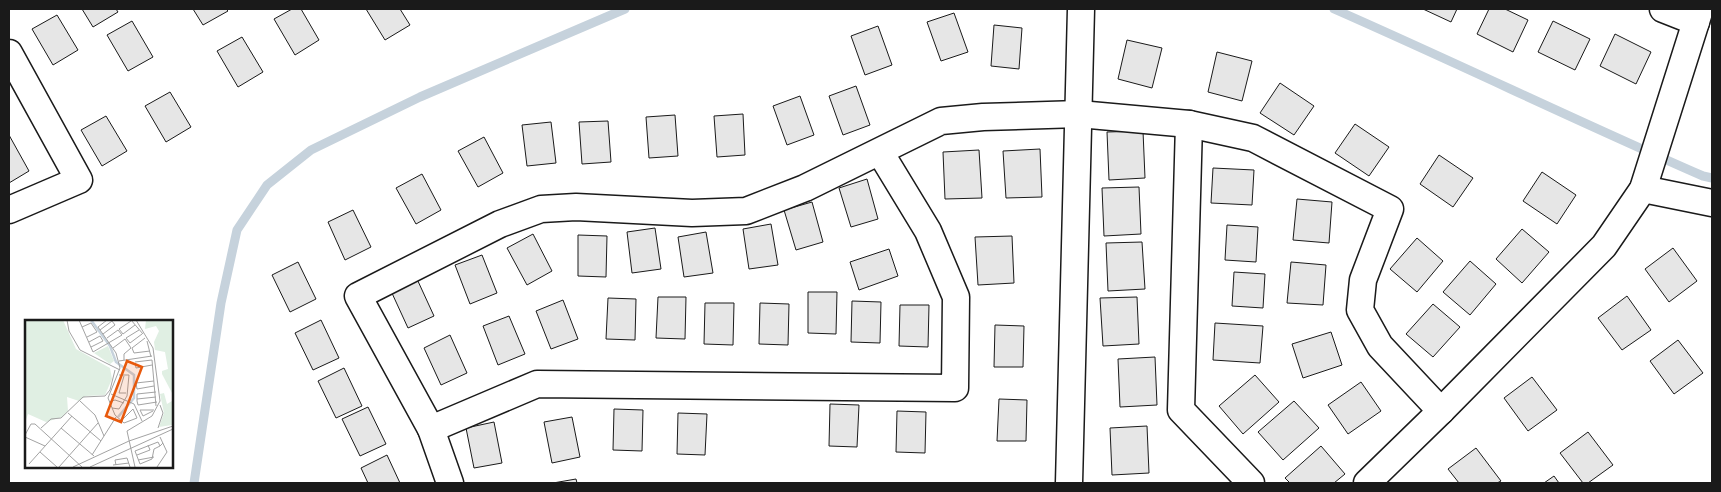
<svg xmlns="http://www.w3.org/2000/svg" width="1721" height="492" viewBox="0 0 1721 492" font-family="Inter,sans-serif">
<rect width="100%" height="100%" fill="#fff"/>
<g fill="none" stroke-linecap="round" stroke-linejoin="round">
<g stroke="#c6d2dc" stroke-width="9">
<path d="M1334,9C1457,63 1579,122 1703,176L1712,178"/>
<path d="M194,483L221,303L237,230L267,185L311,150L420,97L625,9"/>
</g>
</g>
<g fill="#e6e6e6" stroke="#1a1a1a">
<path d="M82,9H116L118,12L93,27Z"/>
<path d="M193,9H226L228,11L203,25Z"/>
<path d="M292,9H301L319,40L295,55L274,19Z"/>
<path d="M366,9H400L410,25L385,40Z"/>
<path d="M1423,9H1457L1451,22Z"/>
<path d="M1489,9H1505L1528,20L1513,52L1477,34Z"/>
<path d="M954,13L968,52L941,61L927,22Z"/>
<path d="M57,15L78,50L53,65L32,29Z"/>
<path d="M132,21L153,57L128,71L107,35Z"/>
<path d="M1553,21L1590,39L1575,70L1538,52Z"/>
<path d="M994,25L1022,28L1019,69L991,66Z"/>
<path d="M878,26L892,65L865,75L851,36Z"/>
<path d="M1615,34L1651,52L1636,84L1600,66Z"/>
<path d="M242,37L263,72L238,87L217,51Z"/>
<path d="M1127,40L1162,48L1152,88L1118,79Z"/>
<path d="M1217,52L1252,61L1242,101L1208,92Z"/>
<path d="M1280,83L1314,106L1294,135L1260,113Z"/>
<path d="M856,86L870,125L843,135L829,96Z"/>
<path d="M170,92L191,127L166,142L145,106Z"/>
<path d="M800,96L814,135L787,145L773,106Z"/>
<path d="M743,114L745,155L717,157L714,116Z"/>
<path d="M675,115L678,156L649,158L646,117Z"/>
<path d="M106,116L127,151L102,166L81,130Z"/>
<path d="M608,121L611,162L582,164L579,122Z"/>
<path d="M551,122L556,163L527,166L522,125Z"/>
<path d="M1355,124L1389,147L1369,176L1335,153Z"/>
<path d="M1143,131L1145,178L1109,180L1107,132Z"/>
<path d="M9,135L29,171L9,183Z"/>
<path d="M484,137L503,173L478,187L458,151Z"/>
<path d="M1040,149L1042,197L1006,198L1003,151Z"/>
<path d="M979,150L982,198L945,199L943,152Z"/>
<path d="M1439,155L1473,178L1453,207L1420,184Z"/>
<path d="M1213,168L1254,170L1252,205L1211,203Z"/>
<path d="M1542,172L1576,195L1557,224L1523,201Z"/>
<path d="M422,174L441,210L416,224L396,188Z"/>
<path d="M867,179L878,219L851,227L839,188Z"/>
<path d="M1139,187L1141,234L1104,236L1102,188Z"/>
<path d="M1297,199L1332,202L1329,243L1293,240Z"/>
<path d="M812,202L823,242L796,250L784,210Z"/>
<path d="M353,210L371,247L345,260L328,222Z"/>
<path d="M771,224L778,265L749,269L743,229Z"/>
<path d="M1227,225L1258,227L1256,262L1225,260Z"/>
<path d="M655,228L661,269L632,273L627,232Z"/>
<path d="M1522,229L1549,252L1522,283L1496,259Z"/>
<path d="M706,232L713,273L684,277L678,237Z"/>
<path d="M533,234L552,271L527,285L507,248Z"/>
<path d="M578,235L607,236L606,277L578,276Z"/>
<path d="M1012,236L1014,283L978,285L975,237Z"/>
<path d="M1417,238L1443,261L1417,292L1390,269Z"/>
<path d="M1142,242L1145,289L1108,291L1106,243Z"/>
<path d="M1673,248L1697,281L1669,302L1645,269Z"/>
<path d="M889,249L898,276L859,290L850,262Z"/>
<path d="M482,255L497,293L470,304L455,265Z"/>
<path d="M1470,261L1496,284L1470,315L1443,292Z"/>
<path d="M298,262L316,299L290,312L272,275Z"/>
<path d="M1291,262L1326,265L1323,305L1287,303Z"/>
<path d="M1234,272L1265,274L1263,308L1232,306Z"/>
<path d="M417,279L434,316L408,328L391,291Z"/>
<path d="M808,292H837L836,334L808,333Z"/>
<path d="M1627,296L1651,330L1622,350L1598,318Z"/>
<path d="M658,297H686L685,339L656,338Z"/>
<path d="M1137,297L1139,344L1103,346L1100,298Z"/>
<path d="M608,298L636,299L635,340L606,339Z"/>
<path d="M563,300L578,339L551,349L536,311Z"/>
<path d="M852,301L881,302L880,343L851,342Z"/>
<path d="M705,303H734L733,345L704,344Z"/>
<path d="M760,303L789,304L788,345L759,344Z"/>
<path d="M1433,304L1460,327L1433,357L1406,334Z"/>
<path d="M900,305H929L928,347L899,346Z"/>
<path d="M509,316L525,354L498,365L483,326Z"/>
<path d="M321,320L339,358L313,370L295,333Z"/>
<path d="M1215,323L1263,326L1260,363L1213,360Z"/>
<path d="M995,325L1024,326L1023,367H994Z"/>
<path d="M1331,332L1342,365L1303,378L1292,344Z"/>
<path d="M450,335L467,373L441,385L424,348Z"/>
<path d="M1678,340L1703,373L1674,394L1650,361Z"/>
<path d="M1155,357L1157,405L1120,407L1118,359Z"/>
<path d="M344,368L362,406L336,418L318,381Z"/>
<path d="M1255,375L1279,402L1243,434L1219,406Z"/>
<path d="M1532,377L1557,410L1528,431L1504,398Z"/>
<path d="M1361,382L1381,411L1348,434L1328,405Z"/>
<path d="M999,399L1027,400L1026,441H997Z"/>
<path d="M1294,401L1319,428L1283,460L1258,432Z"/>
<path d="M830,404L859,405L857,447L829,446Z"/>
<path d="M368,407L386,444L360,456L342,419Z"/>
<path d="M614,409L643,410L642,451L613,450Z"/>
<path d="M897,411L926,412L925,453L896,452Z"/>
<path d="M678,413L707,414L705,455L677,454Z"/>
<path d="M572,417L580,457L552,463L544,422Z"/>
<path d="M494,422L502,463L474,468L466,428Z"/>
<path d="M1147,426L1149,473L1112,475L1110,428Z"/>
<path d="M1588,432L1613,465L1588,483H1583L1560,453Z"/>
<path d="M1321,446L1345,474L1334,483H1290L1285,478Z"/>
<path d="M1476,448L1501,481L1497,483H1459L1448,469Z"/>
<path d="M387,455L400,483H368L361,468Z"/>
<path d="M1554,476L1559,483H1544Z"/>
<path d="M576,479L577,483H553Z"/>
</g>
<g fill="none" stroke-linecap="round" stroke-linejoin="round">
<g stroke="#1a1a1a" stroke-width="29">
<g id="street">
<path d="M1663,9L1696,22"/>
<path d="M9,53L79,180L9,210"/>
<path d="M1189,124L1181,410L1251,483"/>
<path d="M1643,189L1712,203"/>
<path d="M431,429L537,384L955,388L956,297L928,231L880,152"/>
<path d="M450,483L431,429L358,296L500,224L541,209L576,207L692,213L746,211L805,188L941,121L983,117L1079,114L1189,124L1253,138L1390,209L1363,280L1360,310L1380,346L1441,411"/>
<path d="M1069,483L1081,9"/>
<path d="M1367,483L1441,411L1604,246L1643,189L1700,9"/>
</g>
</g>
<use href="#street" stroke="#fff" stroke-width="26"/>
</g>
<g transform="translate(25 320)">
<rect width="148" height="148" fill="#fff"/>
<path d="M0,0H38L51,29L85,48L87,59L80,75L61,76L54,81L42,77L43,91L37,97L21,102L3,94L0,103ZM121,0H147V73L137,54V51L143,49L140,32L130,30L129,22L134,11L131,6L120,9ZM83,26L89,41L85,44L69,33ZM139,73L142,84L147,81V105L134,107L139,93L135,74Z" fill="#e0efe3"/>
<path fill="none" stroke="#c6d2dc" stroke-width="2.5" d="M66,0L85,26L91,42L109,55V78L93,97"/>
<path fill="none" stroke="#a3a3a3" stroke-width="1" d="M42,0L44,11L55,30L95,50M54,0L68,32L97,15L93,10L82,18M82,0L73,7L91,33L95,48L83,78L90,95L99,103L112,98L108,89M106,0L118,14M106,1L94,9L98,14L110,5M57,7L66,3L72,12L62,17M75,10L87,1L90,5L78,14M114,10L101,18L105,23L117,14M120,18L107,28L109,33L125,31M122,21L126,37M64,22L75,16L78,21L66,27M88,28L100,19L106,28L99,34V40M94,41L127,36M110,42L127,40L131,86M110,43L111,48L127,45M99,56L94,73H101M129,61L111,63L112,69L129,66M131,72L112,74V81L113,85L132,82M86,74L109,84L117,101M112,79L131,77M55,81L70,95L79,116M84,82L90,80L99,83M87,88L94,89L102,76L104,55H94M128,91L118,96L115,90H129M43,93L76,121M96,101L108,89M16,108L26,99L36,98L58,77L80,76L85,70L90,50M36,108L69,136M133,108L138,93L135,85M0,115L6,104H10L57,147M0,117L20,126M135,126L133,122L110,131L115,144L127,139L129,129L135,126L138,123M15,132L32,147M67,135L91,97M112,135L125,130L123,125M113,140L129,137M4,144L47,96M88,145L104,143M91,145L90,140L102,138L105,147M34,147L73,103M48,147L104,121L148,106M65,147L148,109M110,147L102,111L127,96L135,81L128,28L111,0M132,147L142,132L135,117"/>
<path fill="#e8590c" fill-opacity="0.15" stroke="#e8590c" stroke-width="2.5" d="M102,41L117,47L96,102L81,96Z"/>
<rect width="148" height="148" fill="none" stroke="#1a1a1a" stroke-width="2.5"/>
</g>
<rect width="1721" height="492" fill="none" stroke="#1a1a1a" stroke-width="20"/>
</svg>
